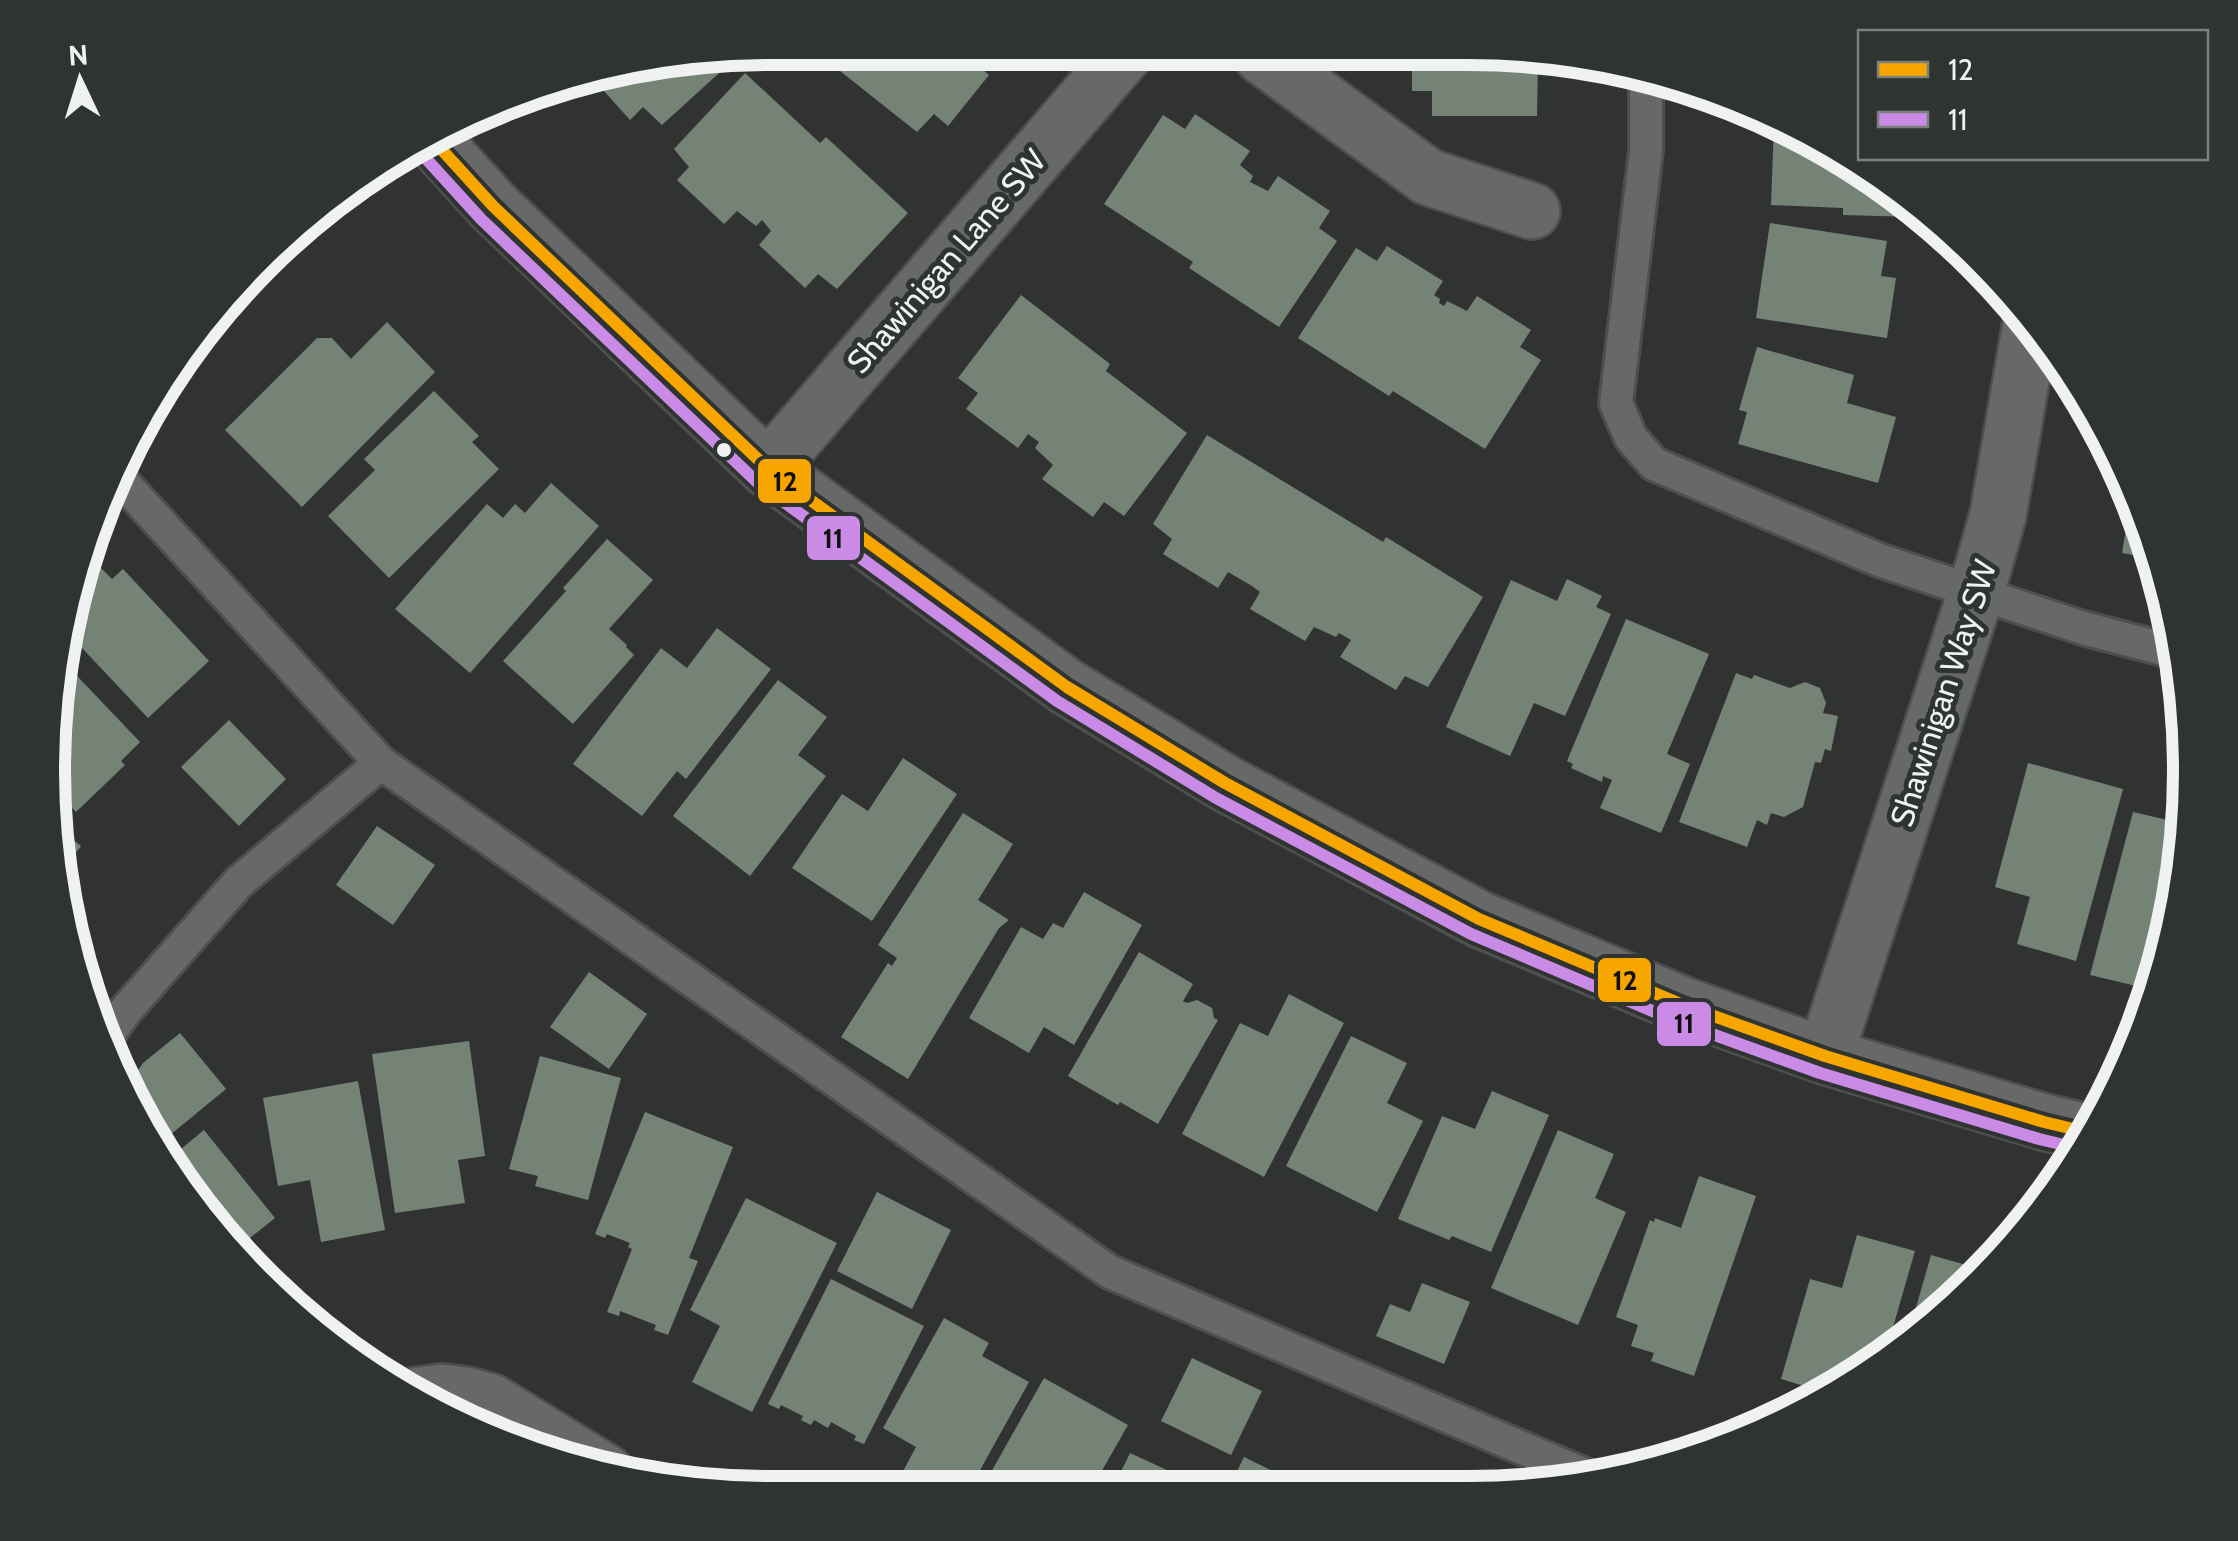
<svg xmlns="http://www.w3.org/2000/svg" width="2238" height="1541" viewBox="0 0 2238 1541" font-family="Cabin,sans-serif">
<rect width="100%" height="100%" fill="#313332"/>
<g fill="#758377">
<path d="M849,49L983,51L974,62L989,75L948,126L934,114L917,132L835,67Z"/>
<path d="M737,52L740,54L662,125L643,107L630,120L587,72Z"/>
<path d="M1412,58L1538,60L1537,116H1432V91H1412Z"/>
<path d="M745,73L820,143L826,137L908,213L837,289L818,274L805,288L759,245L771,231L762,220L756,226L737,211L724,224L677,180L689,167L674,149Z"/>
<path d="M1195,114L1250,151L1240,165L1253,176L1250,182L1268,191L1278,176L1330,211L1319,228L1337,241L1279,327L1189,268L1193,262L1104,204L1163,115L1185,129Z"/>
<path d="M1774,124L1828,144L1915,210L1914,217L1843,215V208L1771,205Z"/>
<path d="M1770,223L1887,241L1881,276L1896,278L1887,338L1756,318Z"/>
<path d="M1387,246L1443,281L1434,295L1440,299L1439,303L1444,306L1447,301L1467,311L1477,296L1531,330L1520,347L1541,360L1485,449L1393,391L1389,396L1298,338L1356,248L1377,261Z"/>
<path d="M1021,295L1110,364L1106,371L1187,433L1124,516L1104,502L1093,517L1042,479L1053,465L1035,448L1039,442L1028,434L1018,448L966,409L978,393L958,378Z"/>
<path d="M387,322L435,372L302,507L225,430L317,338H332L351,359Z"/>
<path d="M1757,347L1854,375L1847,403L1896,417L1878,483L1738,444L1747,412L1739,410Z"/>
<path d="M434,391L479,436L472,442L499,469L389,578L328,516L375,470L364,459Z"/>
<path d="M1207,435L1370,534L1383,542L1386,537L1483,597L1428,687L1405,676L1396,690L1340,657L1351,640L1339,633L1336,637L1314,627L1305,641L1250,609L1260,592L1252,586L1228,572L1218,588L1163,554L1172,539L1153,524Z"/>
<path d="M551,483L599,526L470,673L395,609L487,504L503,518L515,504L525,513Z"/>
<path d="M2132,493L2136,494L2155,559L2122,553Z"/>
<path d="M607,539L653,580L609,629L627,645L626,647L634,655L573,724L503,661L566,591L563,588Z"/>
<path d="M100,567L112,579L123,569L209,661L148,718L66,631L77,588Z"/>
<path d="M1567,579L1602,596L1596,607L1611,614L1565,716L1534,703L1510,756L1446,727L1511,580L1557,601Z"/>
<path d="M1626,619L1709,654L1667,754L1690,764L1661,833L1600,808L1612,780L1603,776L1602,782L1571,768L1573,764L1567,761Z"/>
<path d="M717,628L771,669L686,779L677,771L642,816L573,764L661,648L687,668Z"/>
<path d="M59,657L140,742L121,761L125,765L76,812L57,792L54,677Z"/>
<path d="M1736,673L1752,679L1754,675L1790,688L1805,682L1820,688L1826,703L1823,713L1838,716L1831,751L1825,749L1821,763L1815,762L1803,807L1784,817L1771,813L1767,825L1757,820L1747,847L1679,822Z"/>
<path d="M778,680L827,717L798,755L826,776L750,876L673,816Z"/>
<path d="M229,720L286,779L239,826L181,767Z"/>
<path d="M903,758L957,794L872,921L792,868L842,794L868,811Z"/>
<path d="M2028,763L2123,789L2076,961L2017,944L2030,897L1995,887Z"/>
<path d="M2133,812L2185,824L2176,912L2165,950L2160,949L2149,989L2090,975Z"/>
<path d="M963,813L1013,844L978,900L1009,920L999,928L908,1079L841,1037L888,963L892,966L897,958L878,945Z"/>
<path d="M377,826L435,865L393,925L336,885Z"/>
<path d="M59,828L81,846L60,873Z"/>
<path d="M1084,892L1142,925L1074,1045L1044,1027L1029,1053L969,1018L1021,927L1043,939L1053,923L1063,928Z"/>
<path d="M1139,952L1193,984L1183,1001L1187,1003L1197,1000L1212,1008L1214,1018L1218,1020L1158,1124L1120,1102L1118,1105L1068,1076Z"/>
<path d="M589,972L647,1014L609,1069L550,1027Z"/>
<path d="M1289,994L1344,1023L1264,1177L1182,1134L1240,1023L1268,1036Z"/>
<path d="M180,1033L226,1089L170,1135L128,1085L143,1063Z"/>
<path d="M1351,1036L1407,1063L1387,1103L1423,1121L1377,1212L1286,1166Z"/>
<path d="M469,1041L485,1156L458,1160L465,1203L395,1213L372,1054Z"/>
<path d="M540,1056L621,1078L588,1200L535,1186L538,1176L509,1169Z"/>
<path d="M358,1081L385,1230L321,1242L310,1180L278,1186L263,1098Z"/>
<path d="M1492,1091L1549,1115L1491,1252L1452,1236L1449,1240L1442,1237L1398,1219L1442,1116L1475,1129Z"/>
<path d="M645,1112L733,1147L689,1258L698,1261L668,1335L654,1330L656,1325L620,1311L619,1316L607,1312L632,1249L628,1247L630,1243L607,1234L605,1238L595,1234Z"/>
<path d="M204,1130L275,1218L246,1241L254,1249L243,1259L170,1158Z"/>
<path d="M1558,1130L1614,1154L1595,1198L1626,1212L1578,1325L1491,1288Z"/>
<path d="M1699,1176L1756,1196L1694,1376L1651,1361L1654,1353L1631,1346L1638,1325L1616,1317L1650,1220L1654,1222L1655,1218L1681,1228Z"/>
<path d="M877,1192L951,1230L912,1309L837,1271Z"/>
<path d="M746,1198L837,1243L752,1412L692,1382L720,1326L690,1310Z"/>
<path d="M1857,1235L1915,1251L1887,1348L1802,1408L1798,1407L1804,1386L1781,1379L1810,1279L1842,1288Z"/>
<path d="M1931,1255L1987,1271L1978,1282L1909,1332Z"/>
<path d="M831,1279L924,1326L864,1444L854,1440L856,1436L831,1422L828,1428L814,1420L811,1425L801,1420L803,1416L781,1405L779,1409L768,1404Z"/>
<path d="M1422,1283L1470,1302L1444,1364L1376,1336L1390,1304L1410,1312Z"/>
<path d="M944,1318L989,1343L982,1356L1029,1382L969,1490L892,1492L916,1447L883,1428Z"/>
<path d="M1192,1358L1262,1391L1231,1455L1161,1421Z"/>
<path d="M1044,1378L1128,1425L1092,1488L981,1490Z"/>
<path d="M1130,1453L1169,1471L1202,1486L1113,1488Z"/>
<path d="M1244,1457L1301,1485L1230,1486Z"/>
</g>
<g fill="none" stroke-linecap="round" stroke-linejoin="round">
<g stroke="#4d4f4e" stroke-width="38">
<g id="service">
<path d="M1646,76V151L1616,403L1631,438L1654,464L1879,560L2083,628L2179,653"/>
<path d="M115,474L381,763L1110,1272L1597,1480"/>
<path d="M105,1039L126,1010L239,882L381,763"/>
</g>
</g>
<g stroke="#4d4f4e" stroke-width="60">
<g id="minor">
<path d="M1262,56L1428,177L1532,211"/>
<path d="M768,469L1125,53"/>
<path d="M1825,1056L1976,593L1998,515L2031,323"/>
<path d="M414,1396L442,1392L466,1395L491,1402L605,1472"/>
</g>
</g>
<g stroke="#4d4f4e" stroke-width="60">
<path id="tertiary" d="M433,140L493,206L768,469L1067,687L1225,783L1479,919L1683,1005L1825,1056L2044,1122L2090,1133"/>
</g>
<use href="#service" stroke="#676968" stroke-width="32"/>
<use href="#minor" stroke="#676968" stroke-width="55"/>
<use href="#tertiary" stroke="#676968" stroke-width="55"/>
<g stroke="#303431" stroke-width="20">
<path id="bus-1" d="M433,140L493,206L768,469L1067,687L1225,783L1479,919L1683,1005L1825,1056L2044,1122L2090,1133"/>
</g>
<g stroke="#303431" stroke-width="20">
<path id="bus-2" d="M420,152L481,219L758,483L1057,701L1216,798L1471,934L1676,1021L1820,1073L2039,1139L2081,1149"/>
</g>
<use href="#bus-1" stroke="#f7a600" stroke-width="12"/>
<use href="#bus-2" stroke="#ca8be6" stroke-width="12"/>
</g>
<circle fill="#eff2f0" stroke="#303431" stroke-width="4" cx="724" cy="450" r="9"/>
<g text-anchor="middle" dominant-baseline="central" stroke-width="10" stroke-linejoin="round" paint-order="stroke">
<g font-size="32" fill="#eff2f0" stroke="#303431">
<text transform="translate(946 261) rotate(-49)">Shawinigan Lane SW</text>
<text transform="translate(1943 693) rotate(-72)">Shawinigan Way SW</text>
</g>
</g>
<path d="M0 0H2238V1541H0ZM770 65H1468A705 705 0 0 1 2173 770V771A705 705 0 0 1 1468 1476H770A705 705 0 0 1 65 771V770A705 705 0 0 1 770 65Z" fill="#303431" fill-rule="evenodd"/>
<path fill="none" stroke="#eff2f0" stroke-width="12" d="M770 65H1468A705 705 0 0 1 2173 770V771A705 705 0 0 1 1468 1476H770A705 705 0 0 1 65 771V770A705 705 0 0 1 770 65Z"/>
<g stroke="#303431" stroke-width="4">
<rect x="756" y="457" width="57" height="48" rx="10" fill="#f7a600"/>
<rect x="805" y="514" width="57" height="48" rx="10" fill="#ca8be6"/>
<rect x="1596" y="956" width="57" height="48" rx="10" fill="#f7a600"/>
<rect x="1655" y="1000" width="58" height="48" rx="10" fill="#ca8be6"/>
</g>
<g font-size="28" text-anchor="middle" font-weight="bold" fill="#111">
<text x="785" y="491">12</text>
<text x="833" y="548">11</text>
<text x="1625" y="990">12</text>
<text x="1684" y="1033">11</text>
</g>
<rect x="1858" y="30" width="350" height="130" fill="#303431" stroke="#7c807d" stroke-width="2.5"/>
<rect x="1878" y="62" width="50" height="15" fill="#f7a600" stroke="#7c807d" stroke-width="2.5"/>
<text x="1948" y="80" font-size="30" fill="#eff2f0">12</text>
<rect x="1878" y="112" width="50" height="15" fill="#ca8be6" stroke="#7c807d" stroke-width="2.5"/>
<text x="1948" y="130" font-size="30" fill="#eff2f0">11</text>
<g transform="translate(80 80) rotate(356)" stroke="#303431" stroke-width="8" paint-order="stroke">
<path d="M0-8L18 38L0 25L-18 38Z" fill="#eff2f0"/>
<text y="-15" font-size="28" font-weight="bold" text-anchor="middle" fill="#eff2f0">N</text>
</g>
</svg>
